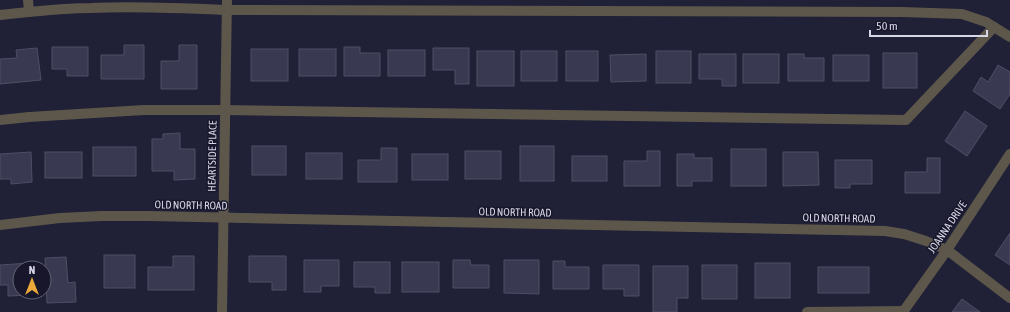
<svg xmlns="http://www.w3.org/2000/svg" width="1010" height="312" viewBox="0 0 1010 312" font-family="'Asap Condensed',sans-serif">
<rect width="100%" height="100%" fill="#202036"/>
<g fill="#393a51" stroke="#4e4f67">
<path d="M124,45H144V79H101V55H124Z"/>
<path d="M179,45H197V89H161V61H179Z"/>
<path d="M52,47H88V76H67V69H52Z"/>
<path d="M344,47H360V53H380V76H344Z"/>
<path d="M37,48L41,80L0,84V59L17,58L16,50Z"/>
<path d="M433,48H469V84H455V70H433Z"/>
<rect x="251" y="49" width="37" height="32"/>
<rect x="299" y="49" width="37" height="27"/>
<rect x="388" y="50" width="37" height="26"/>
<rect x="477" y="51" width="37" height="35"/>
<rect x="521" y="51" width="36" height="30"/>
<rect x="566" y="51" width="32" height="30"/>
<rect x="656" y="51" width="35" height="32"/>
<rect x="883" y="53" width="34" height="35"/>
<path d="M646,54V81L611,82L610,55Z"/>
<path d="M699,54H736V86H722V79H699Z"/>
<rect x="743" y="54" width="36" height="29"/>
<path d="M788,54H804V58H824V81H788Z"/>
<rect x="833" y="55" width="36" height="26"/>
<path d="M998,65L1010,72V94L1000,109L973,91L981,77L988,82Z"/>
<path d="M965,111L987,126L967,156L945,141Z"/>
<path d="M180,133V149H195V179L174,180V171H152V139H163V134Z"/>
<rect x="252" y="146" width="34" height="29"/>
<rect x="520" y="146" width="34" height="35"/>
<rect x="93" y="147" width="43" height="29"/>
<path d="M381,148H397V182H358V160H381Z"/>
<rect x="731" y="149" width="35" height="37"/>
<rect x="465" y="151" width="36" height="28"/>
<path d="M647,151H660V186H624V161H647Z"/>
<path d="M31,152L32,182L11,184V179H0V154Z"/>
<rect x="45" y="152" width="37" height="26"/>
<path d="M783,152H818L819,185L783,186Z"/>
<rect x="306" y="153" width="36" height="26"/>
<rect x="412" y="154" width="36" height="26"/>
<path d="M677,154H694V158H712V181H692V186H677Z"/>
<rect x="572" y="156" width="35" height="25"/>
<path d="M927,158H940V193H905V172H927Z"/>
<path d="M835,160H872V184H850V188H835Z"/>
<path d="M1010,233V265L995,255Z"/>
<rect x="104" y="255" width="31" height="33"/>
<path d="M173,256H194V290H148V267H173Z"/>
<path d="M249,256H286V290H272V282H249Z"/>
<path d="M66,257L68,283L75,282L76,302L47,303L45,258Z"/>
<path d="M304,260H339V286H321V292H304Z"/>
<path d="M453,260H470L471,265H489V288H453Z"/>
<path d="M504,260H539V294L504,293Z"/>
<path d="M553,261H565V267H589V289H553Z"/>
<path d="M354,262H390V293H375V287H354Z"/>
<rect x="402" y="262" width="37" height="30"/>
<path d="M30,263V268H20V292H32V295L8,296V285H0V265Z"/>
<rect x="755" y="263" width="35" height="35"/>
<path d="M603,265H639V296H624V289H603Z"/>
<rect x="702" y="265" width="35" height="34"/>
<path d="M653,266H688V298H677V312H653Z"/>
<rect x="818" y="267" width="51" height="26"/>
<path d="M962,299L980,312H952Z"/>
</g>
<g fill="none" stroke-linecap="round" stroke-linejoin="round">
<g stroke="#5c564b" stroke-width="10">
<path d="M28,0L29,12"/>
<path d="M0,15C30,12 61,8 92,8C137,6 181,8 226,10L902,12L962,14L986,22L1010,37"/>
<path d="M0,120L29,117L144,110H225L906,120L994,27"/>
<path d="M0,225L60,218L102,216H149L885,231L904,234L926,241L947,250L1010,298"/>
<path d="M222,312L227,0"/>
<path d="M807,312L904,311"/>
<path d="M903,312L947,250L1010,154"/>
</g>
</g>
<g text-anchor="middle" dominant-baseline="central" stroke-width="3" stroke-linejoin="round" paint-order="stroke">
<g font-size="11" fill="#d6d7e6" stroke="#17162b">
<text transform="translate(212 156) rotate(-89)">HEARTSIDE PLACE</text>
<text transform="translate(191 205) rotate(1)">OLD NORTH ROAD</text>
<text transform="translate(515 212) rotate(1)">OLD NORTH ROAD</text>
<text transform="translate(839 218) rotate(1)">OLD NORTH ROAD</text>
<text transform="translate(947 227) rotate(-56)">JOANNA DRIVE</text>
</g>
</g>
<g transform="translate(32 280)"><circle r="19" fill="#17162b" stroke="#636376"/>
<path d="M0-3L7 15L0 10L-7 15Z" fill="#eca93a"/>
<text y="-6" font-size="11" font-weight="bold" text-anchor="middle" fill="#d6d7e6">N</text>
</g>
<path d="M870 30v6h117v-6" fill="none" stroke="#d6d7e6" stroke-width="2"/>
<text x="876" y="30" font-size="12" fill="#d6d7e6" stroke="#17162b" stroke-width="3" paint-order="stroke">50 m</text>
</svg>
